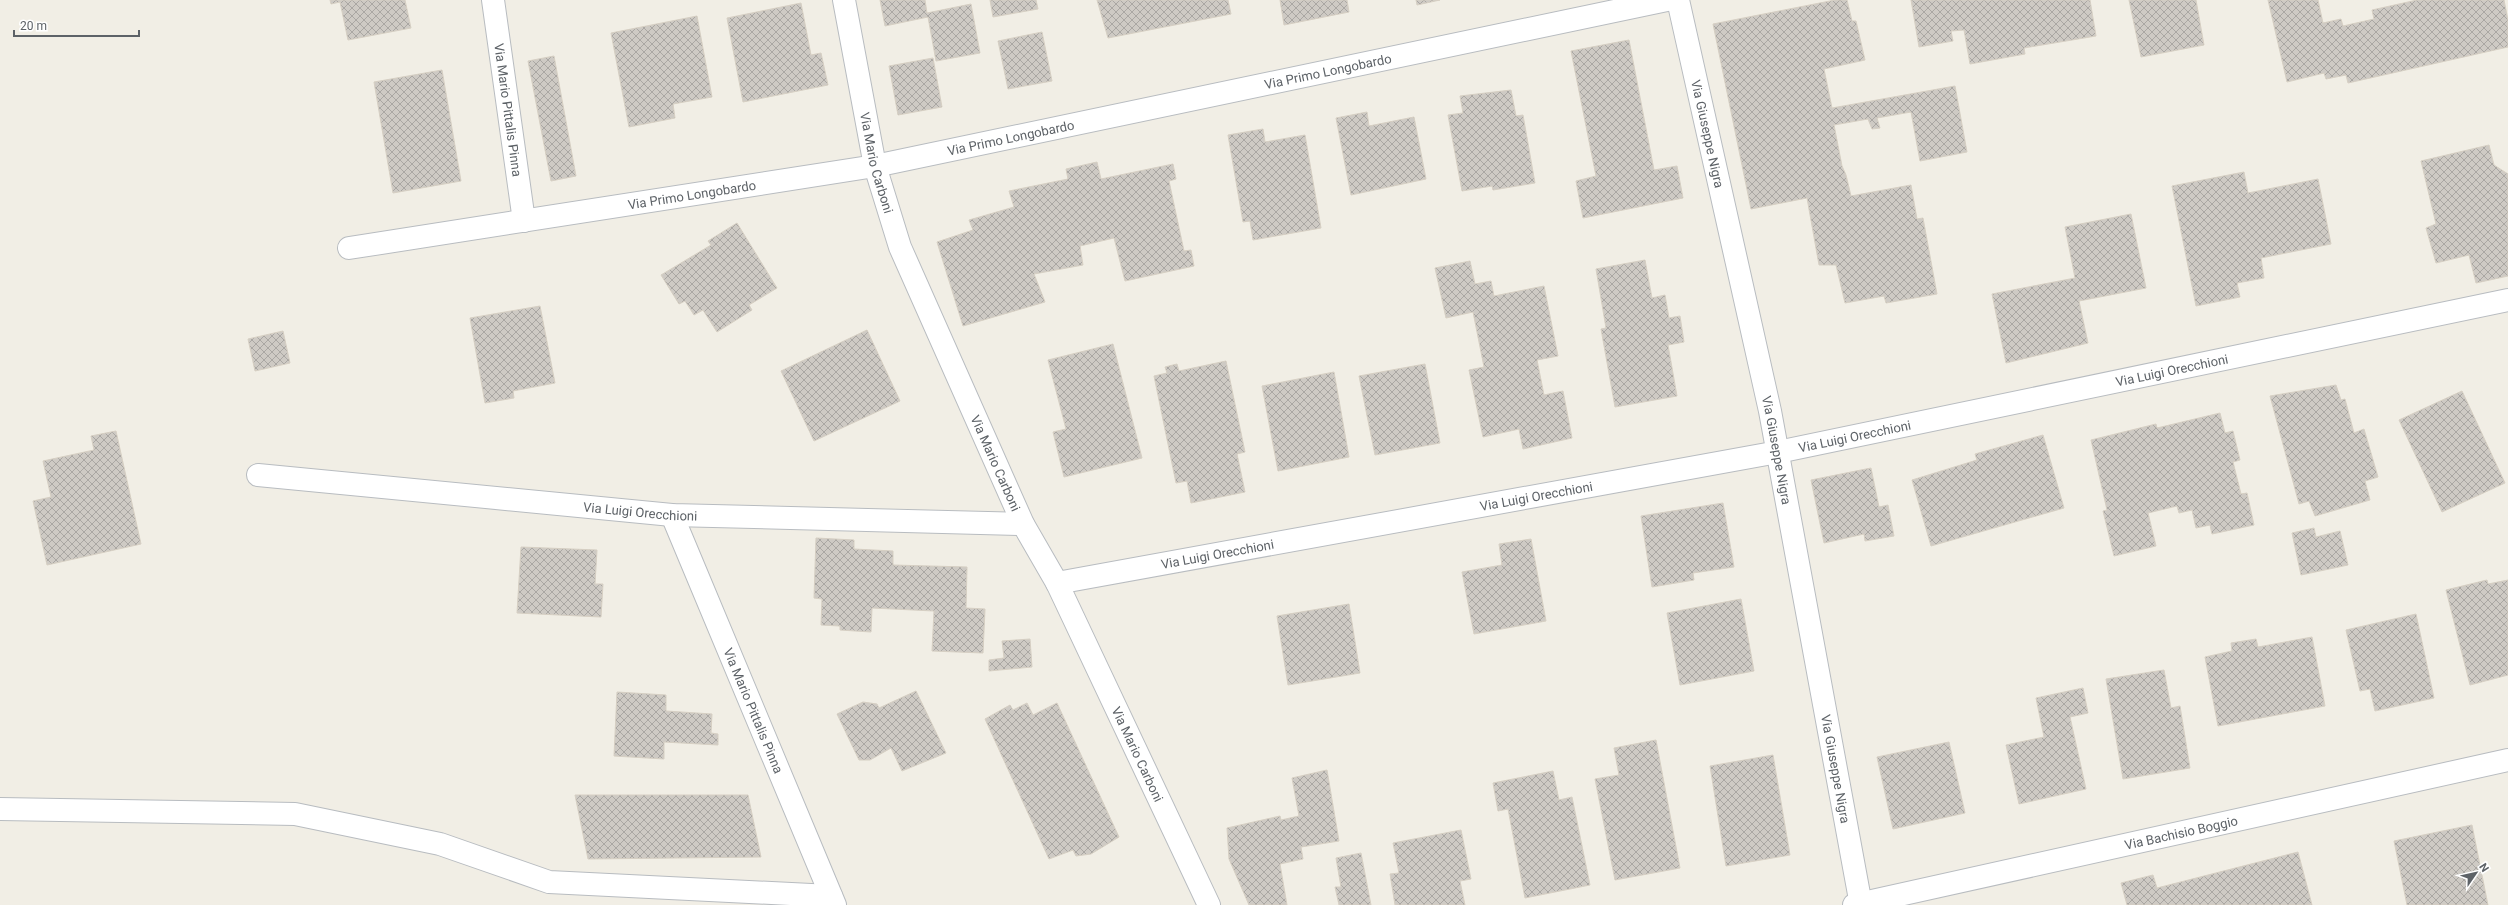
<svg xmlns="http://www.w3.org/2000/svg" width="2508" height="905" viewBox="0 0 2508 905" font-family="Roboto,sans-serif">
<defs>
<pattern id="building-cross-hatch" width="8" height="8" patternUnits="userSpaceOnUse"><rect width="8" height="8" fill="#cecac4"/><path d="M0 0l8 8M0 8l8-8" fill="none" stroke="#aaa7a3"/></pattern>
</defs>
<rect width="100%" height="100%" fill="#f1eee5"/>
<g fill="url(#building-cross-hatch)" stroke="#d6cfc3">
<path d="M330,0H405L411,28L348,40L340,2L331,4Z"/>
<path d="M880,0H925L927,13L971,4L980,53L936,61L928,17L885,26Z"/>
<path d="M990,0H1036L1038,9L993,17Z"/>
<path d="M1097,0H1228L1231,14L1108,38Z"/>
<path d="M1280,0H1347L1349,12L1284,25Z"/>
<path d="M1416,0H1440L1417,5Z"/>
<path d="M1835,0H1847L1852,21H1856L1865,60L1824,69L1832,108L1955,86L1967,152L1920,161L1911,112L1877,118L1880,128L1872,129L1868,119L1834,125L1842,166L1846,175L1851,196L1911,185L1917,219L1923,218L1937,294L1886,303L1884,296L1845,303L1836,265H1819L1807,198L1751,209L1713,24Z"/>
<path d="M1911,0H2090L2096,36L2024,48L2025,54L1970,64L1964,30L1951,31L1953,41L1919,47Z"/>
<path d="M2129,0H2196L2204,45L2141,57Z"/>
<path d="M2268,0H2318L2323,23L2341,19L2343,26L2374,19L2372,10L2417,0H2504L2508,20V47L2348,83L2346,75L2326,79L2324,73L2287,82Z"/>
<path d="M801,3L811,55L821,53L828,85L743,102L727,18Z"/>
<path d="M697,16L712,97L673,104L675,118L629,127L611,33Z"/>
<path d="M1042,32L1052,81L1008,89L998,41Z"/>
<path d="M1629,40L1654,170L1677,166L1683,198L1583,218L1576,181L1596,176L1571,51Z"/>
<path d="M554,56L576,176L551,181L528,61Z"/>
<path d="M933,58L942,107L898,115L889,66Z"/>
<path d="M442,70L461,181L393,193L374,82Z"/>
<path d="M1511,90L1516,116L1523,115L1535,183L1493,190L1492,186L1462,191L1448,115L1463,113L1460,96Z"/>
<path d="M1367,112L1369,126L1414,117L1426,179L1351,195L1336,118Z"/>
<path d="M1263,129L1265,142L1305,135L1321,228L1253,240L1250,221L1243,222L1228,135Z"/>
<path d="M2489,145L2494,165L2508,174V276L2476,283L2469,255L2436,263L2426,228L2436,224L2421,161Z"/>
<path d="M1097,162L1101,179L1173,164L1176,179L1169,181L1184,251L1191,250L1194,266L1125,281L1114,238L1080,246L1083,265L1034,274L1045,302L963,326L937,242L973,230L969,220L1014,207L1009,191L1068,179L1066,169Z"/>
<path d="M2244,172L2248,193L2318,179L2331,244L2261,258L2264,278L2237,283L2240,297L2196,306L2172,186Z"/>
<path d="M2131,214L2146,288L2079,301L2088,343L2006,363L1992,294L2075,278L2065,227Z"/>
<path d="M737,223L777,288L749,305L752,310L717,332L703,310L694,315L685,301L679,304L661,275L711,245L708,241Z"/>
<path d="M1645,260L1652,298L1665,295L1669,318L1680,316L1684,342L1668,345L1677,396L1615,407L1601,329L1606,328L1596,269Z"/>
<path d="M1470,261L1475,284L1491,281L1494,296L1544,286L1558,356L1537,360L1544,395L1563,391L1572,438L1523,449L1519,429L1483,437L1469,370L1484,367L1473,312L1446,318L1435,268Z"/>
<path d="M540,306L555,383L513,391L514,398L485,403L470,318Z"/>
<path d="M867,330L900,401L814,441L781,371Z"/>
<path d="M283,331L290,363L255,371L248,339Z"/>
<path d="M1113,344L1142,458L1064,477L1053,432L1066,429L1048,360Z"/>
<path d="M1226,361L1245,452L1237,454L1245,492L1191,503L1187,481L1176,483L1154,376L1167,373L1165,367L1177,364L1179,371Z"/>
<path d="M1425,364L1440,443L1375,455L1359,376Z"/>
<path d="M1334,372L1349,457L1278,471L1262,386Z"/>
<path d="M2336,385L2341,400L2345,399L2354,433L2364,429L2378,477L2365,481L2370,500L2315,516L2309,501L2299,504L2270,396Z"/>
<path d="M2462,391L2505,483L2442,512L2399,420Z"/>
<path d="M2220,413L2225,433L2233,431L2240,460L2233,462L2241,494L2247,493L2254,525L2212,534L2210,525L2196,528L2192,510L2179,513L2177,506L2148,513L2156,546L2114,556L2103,511L2107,510L2091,440L2156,424L2157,428Z"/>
<path d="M116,431L141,544L47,565L33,501L51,497L43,461L94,450L91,436Z"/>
<path d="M2043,435L2064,508L1931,546L1912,480L1977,460L1975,454Z"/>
<path d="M1871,468L1879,507L1888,505L1894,536L1865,541L1864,534L1824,543L1811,480Z"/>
<path d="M1723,503L1734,567L1693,573L1694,580L1652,587L1641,516Z"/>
<path d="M2314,528L2316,537L2340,531L2348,565L2301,575L2292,533Z"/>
<path d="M816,538L854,540V549L893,551V565L967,567L966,608L985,609L983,653L932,651L934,611L872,608L871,632L840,630V626L821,625L822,599L814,598Z"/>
<path d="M1531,539L1546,621L1474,634L1462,572L1502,565L1499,544Z"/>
<path d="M521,547L597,550L595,584H603L601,617L517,613Z"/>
<path d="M2487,580L2488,584L2508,580V675L2470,685L2446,590Z"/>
<path d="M1741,599L1754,671L1680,685L1667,613Z"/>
<path d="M1349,604L1360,673L1288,685L1277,616Z"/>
<path d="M2416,614L2434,698L2375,711L2370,689L2360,691L2346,630Z"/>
<path d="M2312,637L2325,706L2218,726L2205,657L2232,651L2231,643L2256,639L2258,647Z"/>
<path d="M1030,639L1032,667L989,671V660L1004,658L1002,641Z"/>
<path d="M2164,670L2171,708L2180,706L2190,768L2123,779L2106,679Z"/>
<path d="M2083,688L2088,713L2070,717L2086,789L2019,804L2006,745L2044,737L2036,698Z"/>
<path d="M916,691L946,753L902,771L891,748L870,760H859L837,714L863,702L877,704L879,708Z"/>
<path d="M617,692L666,695V711L712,714L711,733L718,734V745L664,742V759L614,756Z"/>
<path d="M1027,703L1033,715L1057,703L1119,837L1091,854L1076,856L1073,850L1049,859L985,719L1010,705L1013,710Z"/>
<path d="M1656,740L1680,868L1615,880L1595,779L1619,775L1614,748Z"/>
<path d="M1949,742L1965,813L1893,829L1877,757Z"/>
<path d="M1773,755L1790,855L1726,866L1710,766Z"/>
<path d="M1327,770L1339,841L1301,847L1303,859L1280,864L1287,905H1249L1229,859L1227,828L1280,816L1281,820L1299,816L1292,778Z"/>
<path d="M1553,771L1559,800L1572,797L1590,885L1525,898L1508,809L1498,811L1493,783Z"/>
<path d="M575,795H748L761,857L588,859Z"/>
<path d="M2472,825L2488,905H2407L2394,841Z"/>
<path d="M1461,830L1471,879L1460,881L1465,905H1395L1390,874L1399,873L1393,843Z"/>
<path d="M2298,852L2312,905H2127L2121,883L2153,875L2157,888Z"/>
<path d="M1361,853L1371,905H1339L1335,887H1341L1336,858Z"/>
</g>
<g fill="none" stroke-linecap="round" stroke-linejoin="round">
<g stroke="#b8bcc0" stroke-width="24">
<g id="minor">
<path id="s1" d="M493,0L524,221"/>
<path id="s2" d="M844,0L875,166L900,247L1023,524L1057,583L1209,905"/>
<path id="s3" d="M349,248L875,166L1667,0"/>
<path id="s4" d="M258,475L672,515L1023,524"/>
<path id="s5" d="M672,515L835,905"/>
<path id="s6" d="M1057,583L1778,452L2508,300"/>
<path d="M0,809L295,814L440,844L549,882L831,896"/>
<path id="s7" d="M1854,905L2508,760"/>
</g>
</g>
<g stroke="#b8bcc0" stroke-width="24">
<g id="tertiary">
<path id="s8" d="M1678,0L1770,411L1861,905"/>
</g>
</g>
<use href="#minor" stroke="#fff" stroke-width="22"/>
<use href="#tertiary" stroke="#fff" stroke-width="22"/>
</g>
<g text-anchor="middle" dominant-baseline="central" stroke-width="4" stroke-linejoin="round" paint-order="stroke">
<g font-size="13" fill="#5d6267" stroke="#fff">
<text stroke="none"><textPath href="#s3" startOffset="995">Via Primo Longobardo</textPath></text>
<text stroke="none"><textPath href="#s1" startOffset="111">Via Mario Pittalis Pinna</textPath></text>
<text stroke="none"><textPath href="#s8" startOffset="137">Via Giuseppe Nigra</textPath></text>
<text stroke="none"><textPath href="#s3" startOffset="671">Via Primo Longobardo</textPath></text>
<text stroke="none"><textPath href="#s2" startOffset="166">Via Mario Carboni</textPath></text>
<text stroke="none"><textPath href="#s3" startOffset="347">Via Primo Longobardo</textPath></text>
<text stroke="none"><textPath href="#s6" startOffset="1135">Via Luigi Orecchioni</textPath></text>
<text stroke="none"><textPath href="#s6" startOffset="811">Via Luigi Orecchioni</textPath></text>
<text stroke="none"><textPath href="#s8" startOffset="461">Via Giuseppe Nigra</textPath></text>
<text stroke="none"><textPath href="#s2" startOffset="490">Via Mario Carboni</textPath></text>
<text stroke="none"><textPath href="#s6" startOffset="487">Via Luigi Orecchioni</textPath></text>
<text stroke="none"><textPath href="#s4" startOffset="384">Via Luigi Orecchioni</textPath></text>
<text stroke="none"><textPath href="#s6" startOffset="163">Via Luigi Orecchioni</textPath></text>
<text stroke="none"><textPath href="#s5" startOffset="212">Via Mario Pittalis Pinna</textPath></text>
<text stroke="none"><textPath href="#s2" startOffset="814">Via Mario Carboni</textPath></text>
<text stroke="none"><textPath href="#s8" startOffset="785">Via Giuseppe Nigra</textPath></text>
<text stroke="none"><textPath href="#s7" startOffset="335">Via Bachisio Boggio</textPath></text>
</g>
</g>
<g transform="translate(2476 873) rotate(56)" stroke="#ffffff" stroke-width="3" paint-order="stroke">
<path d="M0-3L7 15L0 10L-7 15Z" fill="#5d6267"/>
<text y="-6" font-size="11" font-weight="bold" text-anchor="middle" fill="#5d6267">N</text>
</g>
<path d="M14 30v6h125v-6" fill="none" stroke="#5d6267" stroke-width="2"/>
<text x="20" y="30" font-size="12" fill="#5d6267" stroke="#ffffff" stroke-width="3" paint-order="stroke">20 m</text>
</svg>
